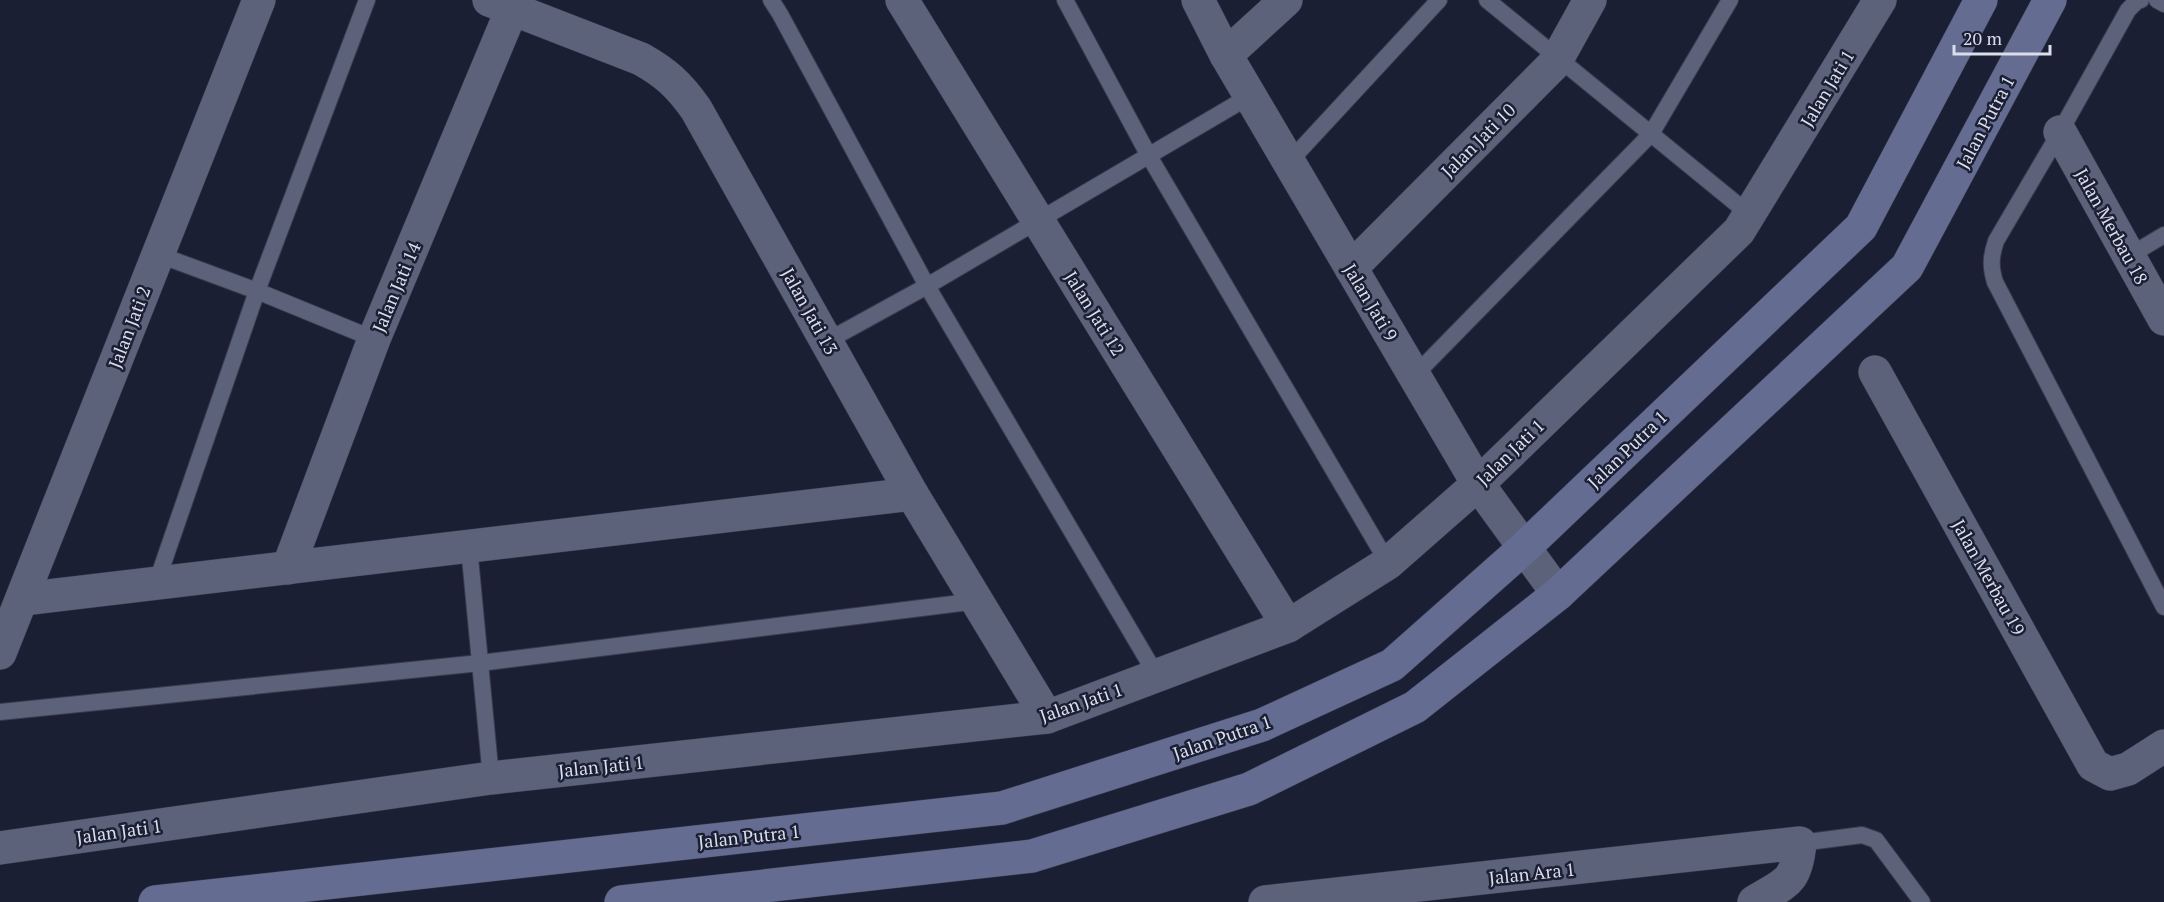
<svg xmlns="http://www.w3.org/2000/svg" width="2164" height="902" viewBox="0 0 2164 902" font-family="'PT Serif',serif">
<rect width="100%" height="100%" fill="#1b1f34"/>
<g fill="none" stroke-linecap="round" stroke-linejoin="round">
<g stroke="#393b4d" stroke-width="18">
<g id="lane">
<path d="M771,0L780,14L927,286L1157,676"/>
<path d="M1065,0L1149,156L1388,563"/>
<path d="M1487,0L1749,214"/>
<path d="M2141,0L2137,1L2128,10L2060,132L1996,241C1991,256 1990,266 1995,282L2164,607"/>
<path d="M2157,0L2164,4"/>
<path d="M1289,162L1439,0"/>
<path d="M157,254L257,291L374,339"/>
<path d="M2129,256L2164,235"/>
<path d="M827,341L927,286L1250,96"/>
<path d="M1414,376L1651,134L1730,0"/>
<path d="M469,547L491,778"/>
<path d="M156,584L257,291L367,0"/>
<path d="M0,712L480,663L977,601"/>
<path d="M1800,843L1862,835L1876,840L1922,902"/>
</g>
</g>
<g stroke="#393b4d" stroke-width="34">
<g id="street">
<path d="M489,0L641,59C666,73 679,85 696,109L912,494L1047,717"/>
<path d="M902,0L1288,626"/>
<path d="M1198,0L1226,55L1478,484L1558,594"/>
<path d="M1226,55L1286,0"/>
<path d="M2060,132L2164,319"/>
<path d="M1351,268L1555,63L1590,0"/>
<path d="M1875,372L2093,765L2110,774L2128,769L2164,746"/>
<path d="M288,568L374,339L512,9"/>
<path d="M23,599L912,494"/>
<path d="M0,653L259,0"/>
<path d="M0,848L491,778L1047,717L1288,626L1388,563L1478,484L1739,231L1880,0"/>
<path d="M1265,902L1800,843C1796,884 1786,882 1754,902"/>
</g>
</g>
<g stroke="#393b4d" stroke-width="34">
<g id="secondary">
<path d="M155,902L1002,808L1262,725L1392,665L1524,548L1861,227L1981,0"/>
<path d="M621,902L1032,856L1249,789L1415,707L1558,594L1907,267L2050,0"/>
</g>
</g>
<use href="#lane" stroke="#5d627b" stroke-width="16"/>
<use href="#street" stroke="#5d627b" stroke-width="33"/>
<use href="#secondary" stroke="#656c91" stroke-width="33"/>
</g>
<g text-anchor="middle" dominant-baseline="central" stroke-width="5" stroke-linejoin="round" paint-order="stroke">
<g font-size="18" fill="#dadeec" stroke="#1b1f34">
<text transform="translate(1827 88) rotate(-59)">Jalan Jati 1</text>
<text transform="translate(1985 122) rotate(-62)">Jalan Putra 1</text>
<text transform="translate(1478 140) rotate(-45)">Jalan Jati 10</text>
<text transform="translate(2112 226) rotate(61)">Jalan Merbau 18</text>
<text transform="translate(396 287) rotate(-67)">Jalan Jati 14</text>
<text transform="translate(1371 302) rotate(59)">Jalan Jati 9</text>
<text transform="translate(810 311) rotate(61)">Jalan Jati 13</text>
<text transform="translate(1095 313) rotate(58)">Jalan Jati 12</text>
<text transform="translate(129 327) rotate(-69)">Jalan Jati 2</text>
<text transform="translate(1627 449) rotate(-44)">Jalan Putra 1</text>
<text transform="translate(1510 452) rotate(-44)">Jalan Jati 1</text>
<text transform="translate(1989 577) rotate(61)">Jalan Merbau 19</text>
<text transform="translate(1081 702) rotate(-19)">Jalan Jati 1</text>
<text transform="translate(1222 737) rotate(-19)">Jalan Putra 1</text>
<text transform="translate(601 766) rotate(-6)">Jalan Jati 1</text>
<text transform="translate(119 831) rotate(-8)">Jalan Jati 1</text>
<text transform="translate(749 836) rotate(-6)">Jalan Putra 1</text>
<text transform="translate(1532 873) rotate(-6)">Jalan Ara 1</text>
</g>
</g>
<path d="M1954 45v9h96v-9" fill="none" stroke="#dadeec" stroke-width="3"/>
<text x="1963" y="45" font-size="18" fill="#dadeec" stroke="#1b1f34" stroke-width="4.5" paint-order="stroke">20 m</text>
</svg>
